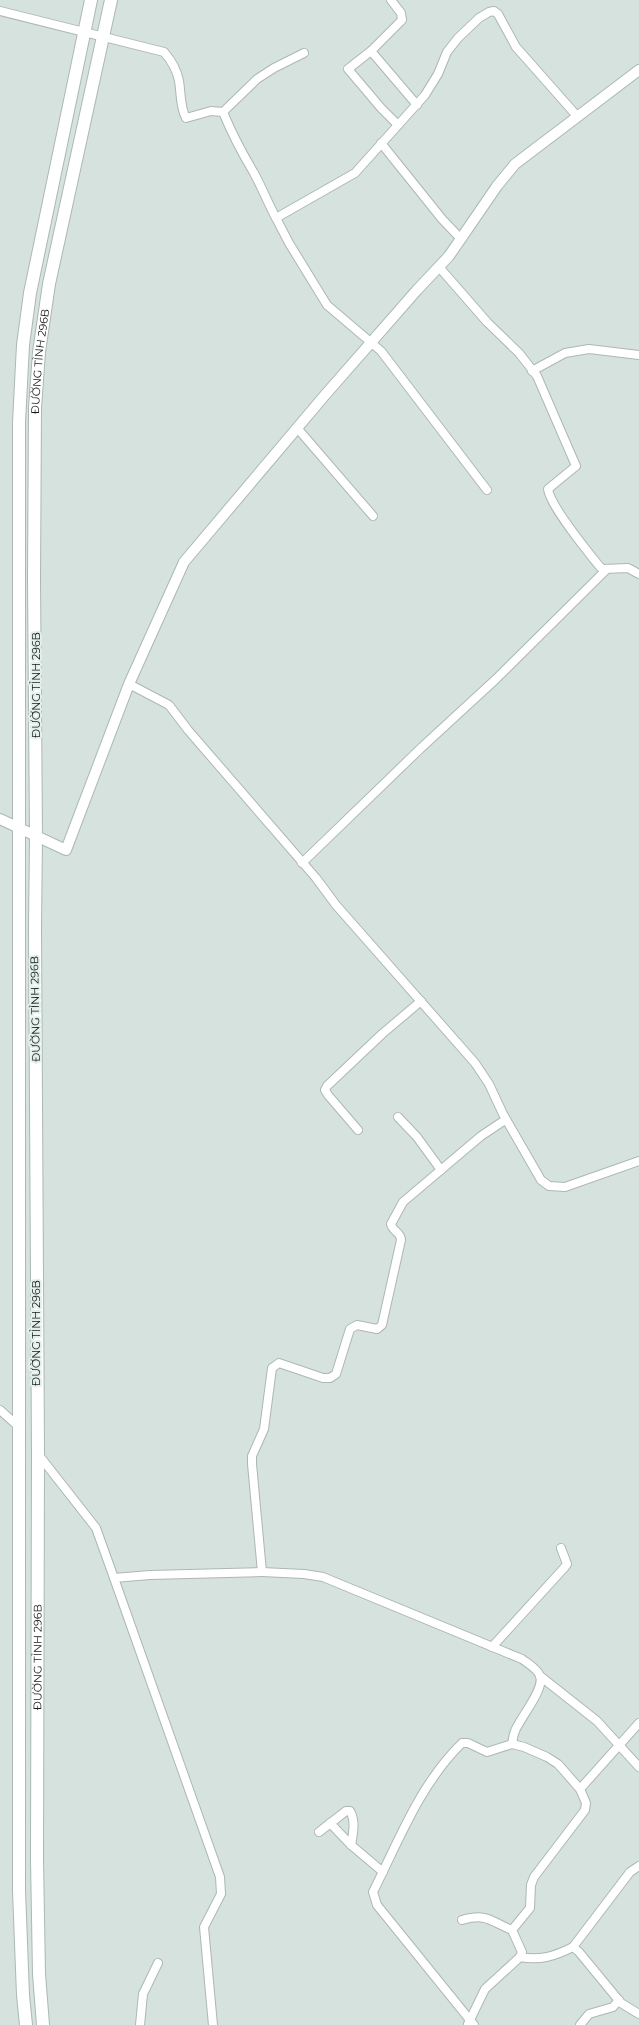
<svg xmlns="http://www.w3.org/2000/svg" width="639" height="2025" viewBox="0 0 639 2025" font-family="Montserrat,sans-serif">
<rect width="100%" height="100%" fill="#d6e2dd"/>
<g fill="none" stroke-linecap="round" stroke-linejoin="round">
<g stroke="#acb8b3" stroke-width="10">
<g id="minor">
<path d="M391,0L401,13L402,20L371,51L417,105"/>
<path d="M0,11L164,52C171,60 177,70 179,81C181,92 180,108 186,118L211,111L223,112"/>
<path d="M371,51L348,69L381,108L398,125"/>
<path d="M381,143L442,219L461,239"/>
<path d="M276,218C268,203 262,188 254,173C242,153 232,134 223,112L257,79L274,68L304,53"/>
<path d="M439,267L487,322L519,353L537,376L576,466L548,489C550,506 588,552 600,567L603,569L628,568L639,574"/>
<path d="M532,371L565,353L589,349L639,355"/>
<path d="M298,429L373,516"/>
<path d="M487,490L381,351L327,305L289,243L276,218L355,173L425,95L438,74L447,52L458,38L479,18L489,12L494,11L498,14L516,47L577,116"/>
<path d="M129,684L169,705L188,730L316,878L336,905L475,1063L489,1084L503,1114L541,1180L549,1186L565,1187L639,1161"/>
<path d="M302,863L421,748L496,679L607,569"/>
<path d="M398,1117L417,1137L441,1170"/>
<path d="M505,1120L481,1136L403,1202L391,1224C392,1231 401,1232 401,1240L382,1325L377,1329L357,1325L350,1329L336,1374L330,1378H323L279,1363L272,1368L264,1429L252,1456V1464L262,1572L304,1574L323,1577L522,1659C527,1663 538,1669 540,1676C545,1689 520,1718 515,1731C513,1735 513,1740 512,1744"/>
<path d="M358,1130L328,1095L325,1090L327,1086L382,1034L421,1001"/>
<path d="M0,1410L18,1426"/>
<path d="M38,1454L96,1528L114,1578L150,1575L262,1572"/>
<path d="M114,1578L220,1877L221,1894L204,1927L213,2025"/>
<path d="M492,1647L564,1568L567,1564L561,1548"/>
<path d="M540,1676L597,1721L639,1767"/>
<path d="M330,1823L351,1845L383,1872"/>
<path d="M319,1832L346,1811H350C356,1821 353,1834 351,1845"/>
<path d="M462,1920C487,1913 490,1921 512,1930"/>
<path d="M573,1947L630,1872L639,1866"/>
<path d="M520,1957C540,1961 555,1956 573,1947L579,1952L621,2003L639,2014"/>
<path d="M468,2024L485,1989L520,1957L522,1952L512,1930L530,1908L531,1885L534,1877L585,1810L586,1803L580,1789L639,1723"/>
<path d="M140,2025L143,1994L158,1963"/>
<path d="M474,2025L377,1905L373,1892C399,1840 420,1784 462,1743H468L487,1752L512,1744L524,1747L547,1757L558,1764L580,1789"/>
<path d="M580,2025L589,2014L613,2007L619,2000"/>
</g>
</g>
<g stroke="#acb8b3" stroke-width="12">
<path id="tertiary" d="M0,819L66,850L129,684L184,562L325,395L417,290L449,256L497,186L515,164L639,70"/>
</g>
<g stroke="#acb8b3" stroke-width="14">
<g id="primary">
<path d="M26,2025L23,1995L19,1891V422L23,345L30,293L91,0"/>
<path id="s1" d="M43,2025L39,1974L37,1860L38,1454L35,928L36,836L34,579L35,408L39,352L49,284L111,0"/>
</g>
</g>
<use href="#minor" stroke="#fff" stroke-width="8"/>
<use href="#tertiary" stroke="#fff" stroke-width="10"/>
<use href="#primary" stroke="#fff" stroke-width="12"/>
</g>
<g text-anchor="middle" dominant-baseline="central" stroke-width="4" stroke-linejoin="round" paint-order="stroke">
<g font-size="11" fill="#161b19" stroke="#e3efea">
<text stroke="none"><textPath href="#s1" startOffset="1664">ĐƯỜNG TỈNH 296B</textPath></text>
<text transform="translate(36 685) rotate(-90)">ĐƯỜNG TỈNH 296B</text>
<text transform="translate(35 1009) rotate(-91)">ĐƯỜNG TỈNH 296B</text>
<text transform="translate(36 1333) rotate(-90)">ĐƯỜNG TỈNH 296B</text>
<text stroke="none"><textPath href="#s1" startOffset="368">ĐƯỜNG TỈNH 296B</textPath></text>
</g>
</g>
</svg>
